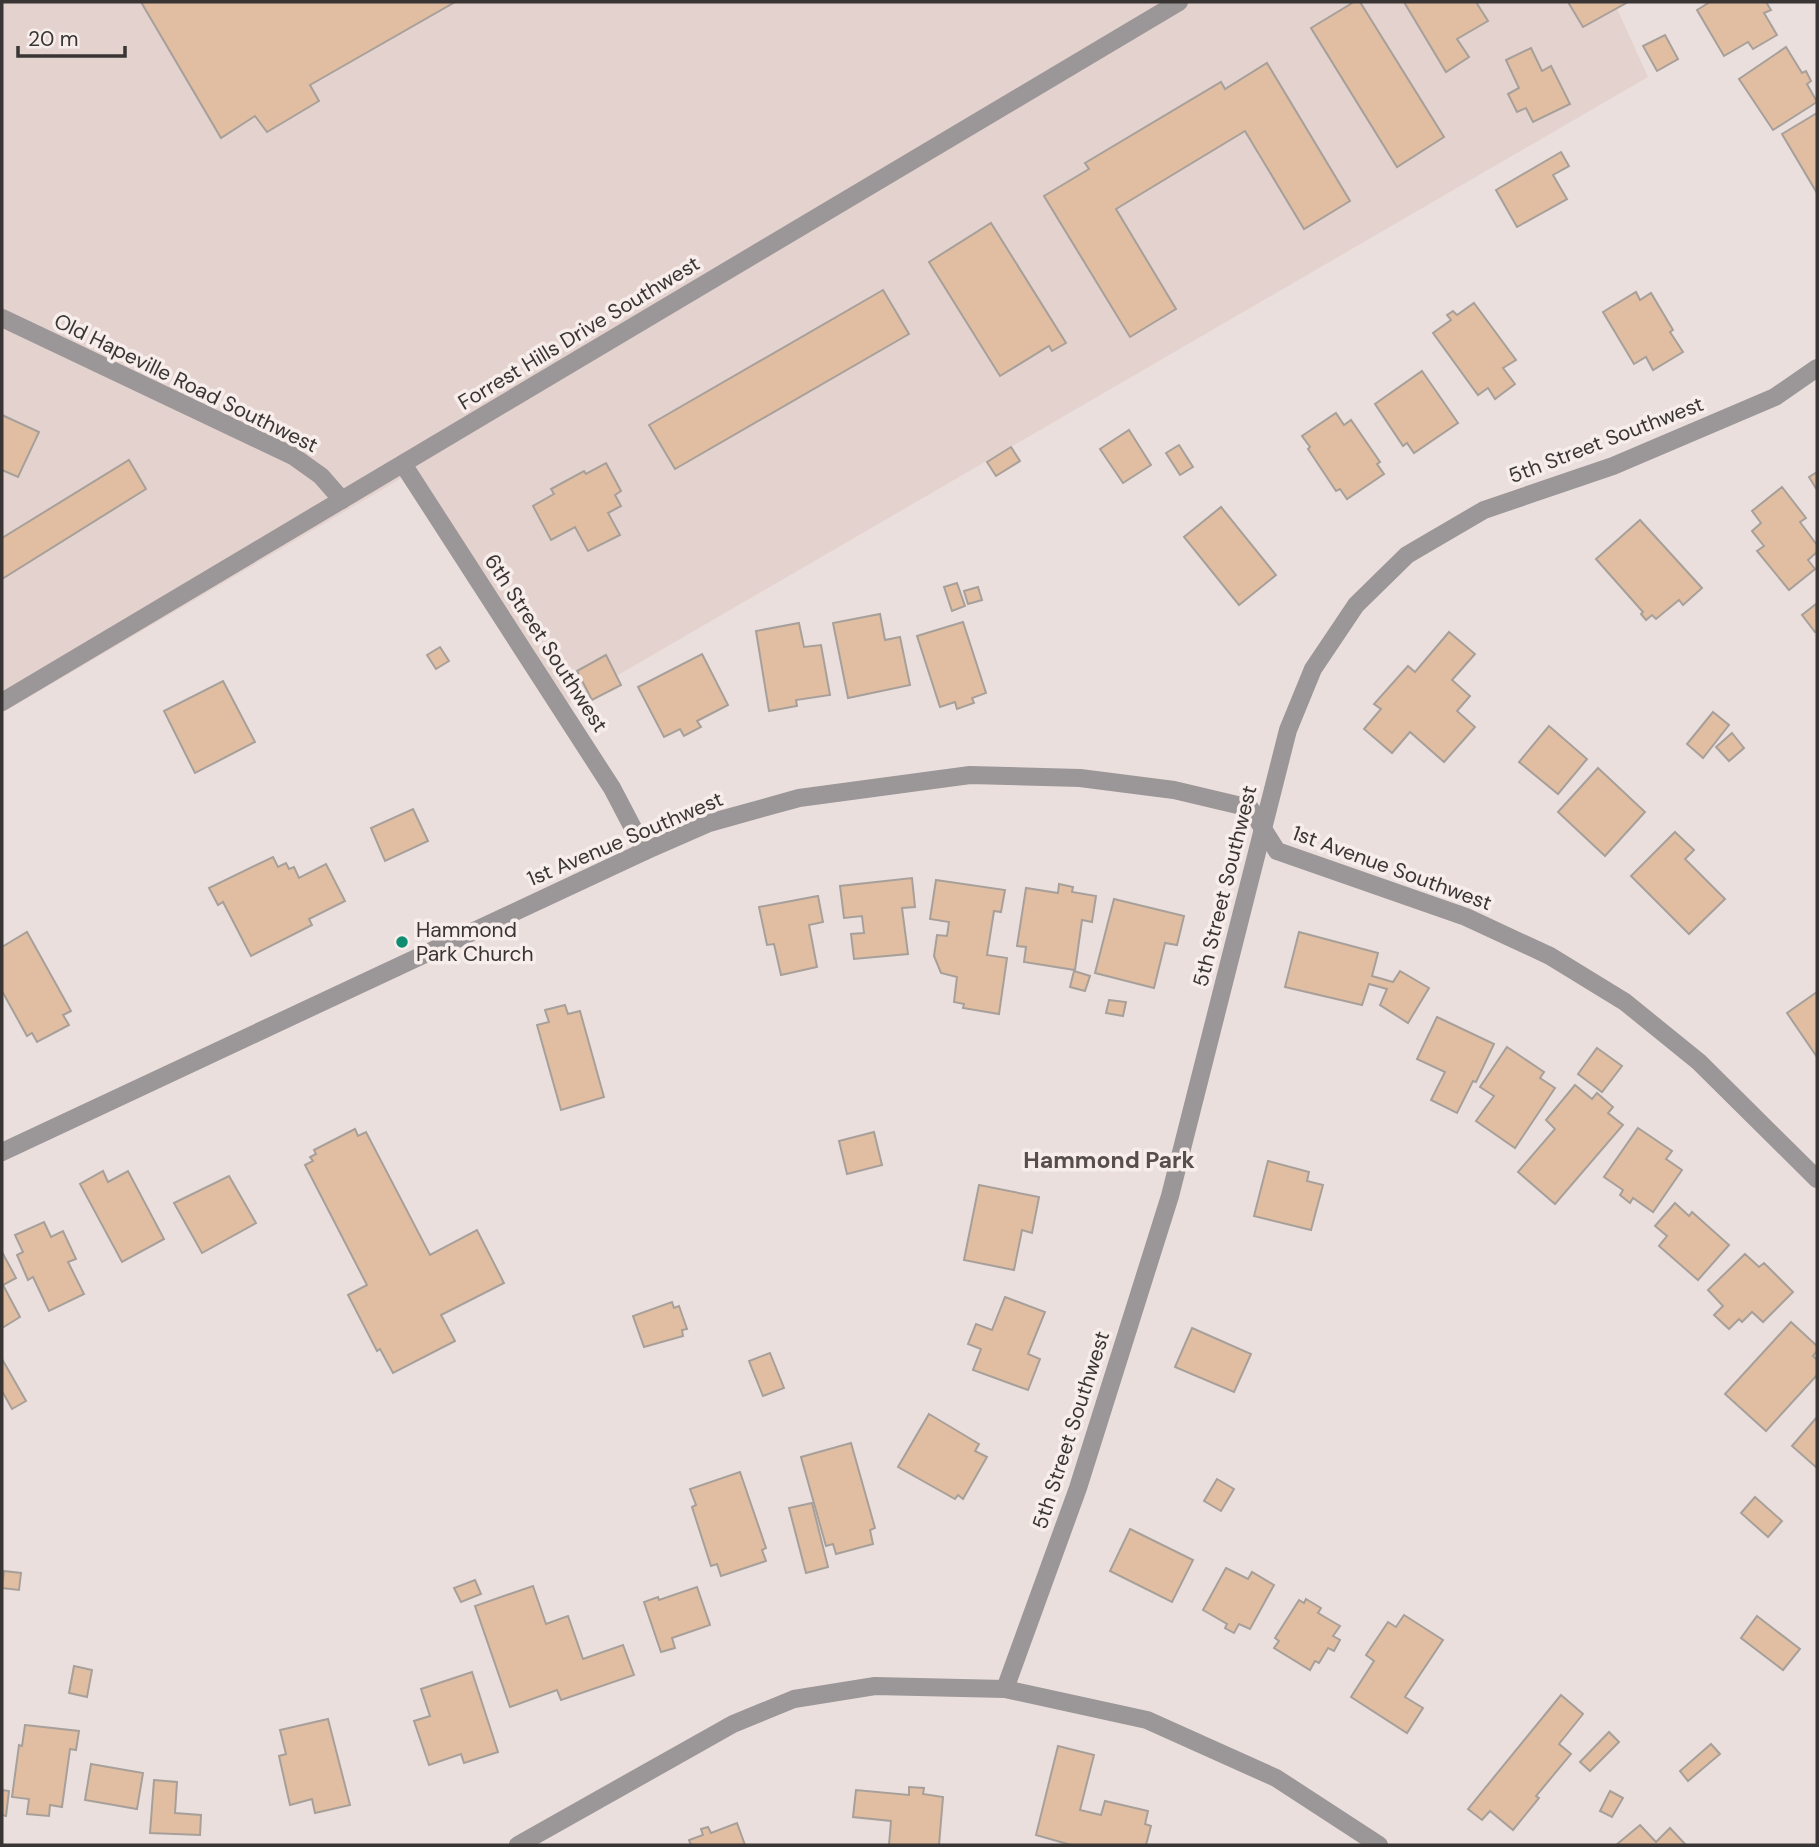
<svg xmlns="http://www.w3.org/2000/svg" width="1819" height="1847" viewBox="0 0 1819 1847" font-family="'DM Sans',sans-serif">
<rect width="100%" height="100%" fill="#eadfdd"/>
<path fill="#e4d2ce" d="M2,2H1614L1648,77L556,711L412,472L2,713Z"/>
<g fill="#e1bea2" stroke="#a7a09a" stroke-width="2">
<path d="M141,2H455L310,85L319,101L267,132L255,116L221,138Z"/>
<path d="M1354,2H1360L1444,137L1397,167L1311,28Z"/>
<path d="M1404,2H1476L1488,21L1457,39L1469,57L1446,72Z"/>
<path d="M1568,2H1628L1583,27Z"/>
<path d="M1710,2H1766L1771,10L1764,13L1777,35L1753,49L1748,42L1724,56L1697,10Z"/>
<path d="M1665,35L1678,59L1657,71L1643,46Z"/>
<path d="M1786,47L1802,73L1806,71L1811,81L1807,84L1817,102L1773,130L1739,79Z"/>
<path d="M1531,48L1542,71L1551,66L1570,104L1533,122L1526,108L1517,112L1508,94L1519,88L1506,60Z"/>
<path d="M1267,63L1350,201L1304,229L1245,131L1116,209L1176,309L1130,337L1044,196L1089,169L1085,163L1221,82L1225,89Z"/>
<path d="M1817,113V193L1782,134Z"/>
<path d="M1561,152L1569,166L1553,175L1567,199L1517,227L1496,190Z"/>
<path d="M991,223L1066,343L1052,351L1049,346L1000,376L929,262Z"/>
<path d="M883,290L909,334L675,469L649,425Z"/>
<path d="M1636,292L1640,300L1651,293L1673,330L1670,332L1683,352L1653,370L1646,357L1634,364L1603,312Z"/>
<path d="M1474,303L1516,360L1503,368L1515,384L1495,399L1488,388L1478,395L1433,333L1451,320L1447,315L1453,311L1457,315Z"/>
<path d="M1422,371L1458,423L1414,453L1407,443L1403,446L1375,404Z"/>
<path d="M1336,413L1344,425L1351,420L1380,462L1377,464L1384,474L1347,499L1340,489L1336,491L1308,449L1310,447L1302,436Z"/>
<path d="M2,415L39,432L18,477L2,470Z"/>
<path d="M1129,430L1151,465L1123,483L1100,449Z"/>
<path d="M1179,445L1193,467L1180,475L1166,453Z"/>
<path d="M1011,447L1020,461L996,476L987,462Z"/>
<path d="M129,460L146,489L2,579V538Z"/>
<path d="M606,463L621,491L615,495L621,506L608,513L620,535L588,551L575,527L551,540L533,506L554,494L551,489L584,471L586,474Z"/>
<path d="M1817,472V490L1809,477Z"/>
<path d="M1782,487L1806,518L1800,522L1817,545V552L1808,560L1815,569L1789,590L1757,551L1764,546L1752,531L1761,523L1752,511Z"/>
<path d="M1221,507L1276,575L1239,605L1184,537Z"/>
<path d="M1640,520L1702,588L1683,605L1679,600L1656,619L1652,615L1646,620L1641,614L1643,612L1596,559Z"/>
<path d="M957,583L965,606L952,611L944,587Z"/>
<path d="M978,587L982,600L968,604L964,591Z"/>
<path d="M1816,604L1817,630L1815,632L1802,615Z"/>
<path d="M880,614L885,640L900,637L910,685L848,698L833,623Z"/>
<path d="M963,622L986,693L972,698L974,703L957,709L955,702L940,707L917,636Z"/>
<path d="M799,623L804,647L821,645L830,695L796,700L797,706L769,711L756,631Z"/>
<path d="M1449,632L1475,654L1452,680L1470,696L1457,711L1475,727L1444,762L1410,732L1392,753L1364,729L1381,709L1374,704L1408,666L1415,672Z"/>
<path d="M440,647L449,661L436,669L427,655Z"/>
<path d="M702,654L728,705L697,721L701,727L684,736L680,729L664,737L638,687Z"/>
<path d="M606,655L621,685L592,700L577,671Z"/>
<path d="M223,681L255,742L195,773L164,711Z"/>
<path d="M1713,712L1729,725L1703,758L1687,744Z"/>
<path d="M1549,726L1587,759L1558,794L1519,762Z"/>
<path d="M1732,733L1744,748L1729,761L1716,747Z"/>
<path d="M1598,768L1645,812L1605,856L1558,812Z"/>
<path d="M413,809L428,841L385,861L371,828Z"/>
<path d="M1675,832L1694,850L1685,859L1725,899L1689,934L1631,876Z"/>
<path d="M273,857L278,867L286,863L289,869L294,867L299,878L326,864L345,901L309,919L312,925L251,956L223,902L218,905L209,888Z"/>
<path d="M912,878L915,907L902,908L908,954L854,959L851,934L864,933L862,916L844,918L840,886Z"/>
<path d="M936,880L1005,890L1001,912L994,911L987,955L1007,958L999,1014L963,1008L964,1004L954,1002L957,977L941,973L934,956L937,935L947,936L949,922L930,919Z"/>
<path d="M1059,884L1073,887L1072,892L1096,896L1092,922L1082,920L1075,970L1024,962L1026,947L1017,946L1026,888L1058,893Z"/>
<path d="M818,896L823,922L809,925L817,967L781,975L774,944L767,945L759,907Z"/>
<path d="M1114,899L1184,916L1177,945L1165,943L1154,988L1095,973Z"/>
<path d="M27,932L71,1011L63,1015L69,1025L37,1042L32,1033L27,1036L2,991V947Z"/>
<path d="M1299,932L1378,953L1372,976L1393,982L1400,971L1429,988L1408,1023L1380,1005L1387,989L1369,984L1362,1005L1285,987Z"/>
<path d="M1074,971L1090,976L1085,991L1070,987Z"/>
<path d="M1817,992V1057L1787,1013Z"/>
<path d="M1109,1000L1126,1002L1123,1016L1106,1013Z"/>
<path d="M565,1005L568,1014L580,1011L604,1097L561,1110L537,1025L549,1022L545,1010Z"/>
<path d="M1437,1017L1494,1044L1476,1082L1473,1081L1457,1113L1431,1100L1445,1072L1417,1059Z"/>
<path d="M1507,1047L1544,1072L1540,1078L1555,1088L1515,1148L1476,1121L1494,1096L1480,1087Z"/>
<path d="M1597,1048L1622,1066L1602,1092L1578,1074Z"/>
<path d="M1575,1085L1592,1099L1597,1093L1613,1107L1608,1113L1623,1125L1555,1204L1518,1172L1555,1129L1546,1120Z"/>
<path d="M1638,1128L1672,1151L1666,1159L1682,1170L1653,1212L1633,1198L1630,1203L1620,1195L1623,1190L1604,1177Z"/>
<path d="M355,1129L358,1136L366,1132L430,1255L477,1230L504,1283L441,1315L455,1341L393,1373L380,1349L377,1351L348,1295L367,1285L305,1165L313,1161L310,1157L316,1154L314,1150Z"/>
<path d="M874,1132L882,1165L847,1174L839,1141Z"/>
<path d="M1268,1161L1309,1172L1307,1181L1323,1185L1311,1230L1254,1216Z"/>
<path d="M103,1171L108,1182L128,1171L164,1239L122,1262L80,1184Z"/>
<path d="M229,1176L256,1223L202,1253L174,1203Z"/>
<path d="M979,1185L1039,1197L1032,1233L1022,1230L1014,1270L964,1260Z"/>
<path d="M1675,1203L1689,1216L1692,1212L1729,1245L1698,1280L1659,1246L1667,1236L1655,1226Z"/>
<path d="M44,1222L51,1237L63,1231L76,1259L68,1262L84,1294L49,1311L33,1277L28,1280L17,1255L23,1252L15,1235Z"/>
<path d="M2,1252L16,1278L3,1285L20,1317L2,1328Z"/>
<path d="M1745,1254L1759,1267L1764,1263L1793,1292L1763,1322L1752,1312L1742,1322L1739,1319L1729,1329L1714,1315L1723,1306L1708,1290Z"/>
<path d="M1005,1297L1045,1312L1028,1354L1040,1359L1028,1390L973,1370L981,1349L968,1344L976,1324L992,1330Z"/>
<path d="M672,1302L674,1308L679,1306L687,1329L682,1330L683,1336L644,1347L633,1316Z"/>
<path d="M1791,1322L1817,1346V1351L1813,1356L1817,1360V1375L1766,1431L1725,1394Z"/>
<path d="M1192,1328L1251,1354L1234,1392L1175,1367Z"/>
<path d="M770,1353L784,1388L763,1396L749,1361Z"/>
<path d="M2,1359L26,1401L12,1409L2,1391Z"/>
<path d="M929,1414L979,1444L975,1451L987,1457L963,1499L958,1495L955,1499L898,1467Z"/>
<path d="M1817,1417V1468L1792,1446Z"/>
<path d="M851,1443L875,1528L870,1530L873,1544L836,1554L833,1544L826,1546L801,1457Z"/>
<path d="M740,1472L766,1548L762,1550L766,1561L721,1576L717,1564L711,1566L692,1507L696,1505L690,1489Z"/>
<path d="M1217,1479L1234,1489L1221,1511L1204,1501Z"/>
<path d="M1755,1497L1782,1521L1768,1537L1741,1513Z"/>
<path d="M812,1503L828,1567L806,1573L789,1508Z"/>
<path d="M1130,1529L1193,1560L1172,1602L1110,1571Z"/>
<path d="M1226,1568L1248,1579L1252,1572L1274,1585L1250,1629L1239,1624L1234,1633L1225,1628L1227,1624L1203,1610Z"/>
<path d="M4,1571L21,1573L19,1590L2,1588Z"/>
<path d="M475,1580L481,1594L461,1602L454,1588Z"/>
<path d="M533,1586L546,1624L568,1616L583,1659L623,1645L634,1675L561,1700L557,1690L510,1707L475,1606Z"/>
<path d="M697,1587L710,1625L672,1638L675,1648L661,1652L644,1602L658,1597L659,1600Z"/>
<path d="M1306,1599L1321,1608L1318,1613L1340,1626L1333,1636L1340,1640L1334,1651L1328,1648L1319,1663L1315,1661L1310,1670L1274,1648L1279,1641L1275,1638L1299,1600L1304,1603Z"/>
<path d="M1404,1615L1443,1640L1405,1697L1423,1708L1407,1733L1351,1697L1374,1661L1366,1655L1388,1622L1396,1627Z"/>
<path d="M1757,1616L1800,1649L1783,1670L1741,1638Z"/>
<path d="M74,1666L92,1670L87,1697L69,1693Z"/>
<path d="M472,1672L498,1752L464,1763L461,1754L429,1765L414,1721L430,1716L421,1689Z"/>
<path d="M1561,1695L1583,1714L1559,1744L1571,1754L1536,1796L1539,1798L1513,1830L1490,1811L1482,1820L1468,1809Z"/>
<path d="M328,1719L350,1805L315,1813L312,1799L290,1805L279,1756L286,1754L280,1730Z"/>
<path d="M25,1725L79,1731L76,1750L70,1749L62,1807L50,1805L49,1816L27,1814L29,1799L12,1797L19,1745L22,1746Z"/>
<path d="M1609,1732L1619,1742L1590,1771L1580,1762Z"/>
<path d="M1711,1744L1720,1754L1688,1781L1680,1771Z"/>
<path d="M1058,1746L1094,1755L1080,1810L1101,1815L1105,1801L1148,1811L1145,1824L1151,1826L1146,1845H1071L1036,1835Z"/>
<path d="M91,1764L143,1773L137,1809L85,1800Z"/>
<path d="M154,1780L177,1782L175,1813L201,1815L200,1835L150,1833Z"/>
<path d="M909,1787L924,1788L923,1794L943,1797L939,1845H889L891,1821L853,1817L856,1790L909,1795Z"/>
<path d="M2,1790L9,1791L6,1816L2,1815Z"/>
<path d="M1610,1791L1623,1798L1612,1817L1600,1811Z"/>
<path d="M737,1823L745,1845H691L689,1840L703,1835L701,1829L708,1827L711,1833Z"/>
<path d="M1640,1825L1656,1842L1670,1828L1686,1845H1616Z"/>
</g>
<g fill="none" stroke-linecap="round" stroke-linejoin="round">
<g stroke="#9b9697" stroke-width="18">
<path d="M2,318L293,456L321,476L342,500"/>
<path d="M403,464L612,788L645,851"/>
<path d="M2,702L1179,2"/>
<path d="M2,1152L645,851L709,823L799,798L970,775L1080,778L1174,790L1250,808L1277,851L1466,917L1550,956L1625,1002L1699,1062L1817,1179"/>
<path d="M1005,1689L1078,1488L1170,1196L1288,730L1313,669L1356,605L1407,555L1484,510L1613,466L1775,397L1817,368"/>
<path d="M518,1845L733,1724L794,1699L875,1686L1005,1689L1147,1720L1276,1778L1379,1845"/>
</g>
</g>
<circle fill="#0e8d71" stroke="#f7edea" stroke-width="2.5" cx="402" cy="942" r="7"/>
<g text-anchor="middle" dominant-baseline="central" stroke-width="7" stroke-linejoin="round" paint-order="stroke">
<g font-size="21" fill="#383534" stroke="#f7edea">
<text transform="translate(579 333) rotate(-31)">Forrest Hills Drive Southwest</text>
<text transform="translate(186 383) rotate(26)">Old Hapeville Road Southwest</text>
<text transform="translate(1606 440) rotate(-21)">5th Street Southwest</text>
<text transform="translate(546 643) rotate(57)">6th Street Southwest</text>
<text transform="translate(625 839) rotate(-23)">1st Avenue Southwest</text>
<text transform="translate(1392 868) rotate(20)">1st Avenue Southwest</text>
<text transform="translate(1225 886) rotate(-76)">5th Street Southwest</text>
<text transform="translate(1071 1430) rotate(-72)">5th Street Southwest</text>
</g>
<g font-size="21" fill="#383534" stroke="#f7edea" text-anchor="start">
<text x="416" y="930">Hammond<tspan x="416" dy="24">Park Church</tspan></text>
</g>
<g font-size="23" font-weight="bold" fill="#574f4d" stroke="#f7edea">
<text x="1109" y="1160">Hammond Park</text>
</g>
</g>
<rect width="1819" height="1847" fill="none" stroke="#383534" stroke-width="7"/>
<path d="M18 46v10h107v-10" fill="none" stroke="#383534" stroke-width="3.5"/>
<text x="28" y="46" font-size="21" fill="#383534" stroke="#f7edea" stroke-width="5" paint-order="stroke">20 m</text>
</svg>
